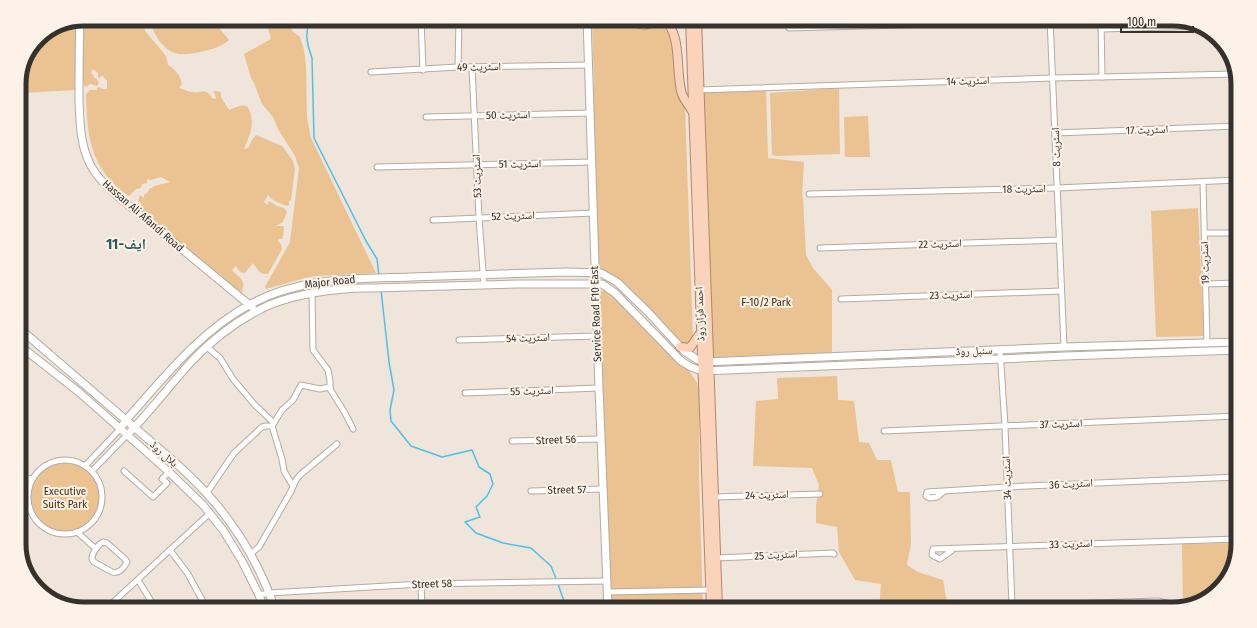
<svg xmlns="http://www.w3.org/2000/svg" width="1257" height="628" viewBox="0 0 1257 628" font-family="'Fira Sans Condensed','Noto Naskh Arabic',sans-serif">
<rect width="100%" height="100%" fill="#efe5da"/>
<g fill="#ebc292">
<path d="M84,19H143L145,31L166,56L168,65C175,69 181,76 182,84L179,88C181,88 189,92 192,92C201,94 205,87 212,98L215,99L216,97L213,91H217L218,93L219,91L221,93V97L229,110C235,108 241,103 248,107C256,124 250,134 244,149L248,148L252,140L256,135L282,146L293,161L295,169L291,200L289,201V205L287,206C279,203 272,201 268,195L264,202L267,205L269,201L277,206L284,208L287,212L283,222L276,226H284L283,237L282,239H279L278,241L281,244L282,249L268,274C260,275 257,269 253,263L245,273C240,273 238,270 236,266L232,270C239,279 246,277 242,292L239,293L232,289L142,211L141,206L142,204L138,201L140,195L144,198V195L147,193L150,188H152L154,186L170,182L161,177L151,180L147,179V183L142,184L141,188L136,189L129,196C90,169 87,137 86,94L90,90H97V88L99,87L103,89H107V81L102,75L99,78L98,77V73L93,69L91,73L94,76V78H96L99,83L97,86L90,84L86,87L84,85C84,80 82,77 82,73C81,69 82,59 83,54L81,53L82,44L84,41L80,36L81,20Z"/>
<path d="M149,19H216L215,23L229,40C220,48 212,49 200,52C192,53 183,56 175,53C162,49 152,31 149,19Z"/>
<path d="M263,19H291L292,31L300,37L304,50L306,66L307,118L311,138L376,273L317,276L305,278L266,289L265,287L290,242L299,168L295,156L279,131L273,117L262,104L254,83L251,78L244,54L271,39L267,24Z"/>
<path d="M628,23C644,30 641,33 657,23C681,34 676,75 680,97C681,101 683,105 685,108L693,336L691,341L685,344C674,341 647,306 637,296C626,284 613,276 599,268L598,263L592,98L594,84L592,24Z"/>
<path d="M68,25H76L77,90L19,93V80L38,38Z"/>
<path d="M766,88L768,158L804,162L802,195L803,198L806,255L813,268L832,290V357L710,362L699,90Z"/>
<path d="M839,88L840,154L777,156L772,155L770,93Z"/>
<path d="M868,116L870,157H845L844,117Z"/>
<path d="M1198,208L1204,336L1156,337L1151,211Z"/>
<path d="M605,289L611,292L687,367L697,383L699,390V475L703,609H612L602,382L600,292Z"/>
<path d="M837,376L838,400L854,401L859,442L869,443L877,460H891L898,492H910L911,544L907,565L918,572L943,580L948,609H879L881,584L855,580L839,552L837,527L816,523V506L819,485L812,468L753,466L756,401L778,399L777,378Z"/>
<circle cx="65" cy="497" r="34"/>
<path d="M1238,543L1231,573L1209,598L1183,606L1182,544Z"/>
</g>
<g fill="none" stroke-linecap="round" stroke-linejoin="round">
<g stroke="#4bc1e9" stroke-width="1.5">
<path d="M311,19C304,32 307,44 312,58L314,138L366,241L377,259L379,276"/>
<path d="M381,290L389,362L394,390L390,410L391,421L411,446L442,457L472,450L479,467L490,474L493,484L487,496L476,507L480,517L465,522L476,533L503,543L531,548L551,566L557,581"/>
<path d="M558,584L565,604V609"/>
</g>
<g stroke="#b4aba1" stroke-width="7">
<g id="minor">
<path d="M421,19L423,70"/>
<path d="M1050,19L1064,347"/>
<path d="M1101,19L1102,77"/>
<path d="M789,28L1050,21"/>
<path d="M1101,29L1202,26"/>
<path d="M458,67L459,19"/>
<path d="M472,67L479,218L484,285"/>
<path d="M371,72L458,67L588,65"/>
<path d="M699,90L1053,78L1236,74"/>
<path d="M426,117L590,113"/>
<path d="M1055,133L1238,126"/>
<path d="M377,167L591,162"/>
<path d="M1203,182L1207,343"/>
<path d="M809,194L1057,188L1238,180"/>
<path d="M433,220L593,213"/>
<path d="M1205,233H1238"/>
<path d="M820,248L1059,240"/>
<path d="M1205,284L1238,283"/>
<path d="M312,294L313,350L328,370L330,381V389L345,413L353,429"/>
<path d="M841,299L1061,291"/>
<path d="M459,340L597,336"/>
<path d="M207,347L220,358L233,379L254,404L274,423"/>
<path d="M1000,350L1005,426L1012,606"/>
<path d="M465,393L599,388"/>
<path d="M884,431L1238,416"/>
<path d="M512,441L600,439"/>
<circle cx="65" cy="497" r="37"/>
<path d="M85,466L120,429"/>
<path d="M92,471L127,435"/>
<path d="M124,471L153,497L167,483L162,479L169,472"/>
<path d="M19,477L32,479"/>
<path d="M293,486L284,471L282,459L272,426L282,410L293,400L301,385L320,389L330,387"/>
<path d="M531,491L602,489"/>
<path d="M943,492L937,497L930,498L926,496L927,492L1007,487L1238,477"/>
<path d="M206,494L234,453L262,427L266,426H272"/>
<path d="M714,497L820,494"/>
<path d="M19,500L28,501"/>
<path d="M77,532L96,549"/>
<path d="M103,542L107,543L125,559L127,562C124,568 119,574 112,572L94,562L92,559C92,553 98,544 103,542Z"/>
<path d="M170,550L188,574L207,609"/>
<path d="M951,551L940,559L932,555L933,549L1238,539"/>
<path d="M250,554L259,547L290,493L296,480L300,475L337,444"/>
<path d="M716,558L833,553L834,554"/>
<path d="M138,580L156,609"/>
<path d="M421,584L422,609"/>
<path d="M607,592L711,590"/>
<path d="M259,595L269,593L421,584L606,581"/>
<path d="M943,608L1158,601L1170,604L1176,608"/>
<path d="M111,609L109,606L210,513"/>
</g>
</g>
<g stroke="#b4aba1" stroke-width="9">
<g id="tertiary">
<path d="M587,19L599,388L608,609"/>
<path d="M80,21C79,47 79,74 79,100C80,124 80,145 91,166C98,179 109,188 120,198L252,307"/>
<path d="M19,328C55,359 91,390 127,421C157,447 190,473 216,504C241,534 262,571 275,609"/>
<path d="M19,345L80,393L169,472L203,505L223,530L242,561L259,595L264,609"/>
<path d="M120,429L126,420C163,379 199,332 249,305C299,277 356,279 411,277C463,275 515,274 566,272L601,273L617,282L648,312L684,351L698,360L705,362L1064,347L1238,342"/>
<path d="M127,435C150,412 169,386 191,362C211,341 235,322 261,309C289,294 342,287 373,288L518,284H602L615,293L681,361L691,367L702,371L1001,359L1065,356L1238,350"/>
</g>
</g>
<g stroke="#b2876b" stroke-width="10">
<g id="primary">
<path d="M633,19C639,26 648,27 653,19"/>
<path d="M663,19C683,32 675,74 682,94C684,100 689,105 692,111"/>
<path d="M690,19L711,609"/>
<path d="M697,19L718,609"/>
<path d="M587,21L612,19"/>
<path d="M680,347L690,348L701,332"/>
</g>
</g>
<use href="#minor" stroke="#fff" stroke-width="5"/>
<use href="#tertiary" stroke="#fff" stroke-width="7"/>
<use href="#primary" stroke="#fad3ba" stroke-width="8"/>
</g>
<g text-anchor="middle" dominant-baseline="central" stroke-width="4" stroke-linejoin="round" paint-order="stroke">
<g font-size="11" fill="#35312d" stroke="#fcf2e8">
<text transform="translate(479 67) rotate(-1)">اسٹریٹ 49</text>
<text transform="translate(968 81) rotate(-2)">اسٹریٹ 14</text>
<text transform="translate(508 115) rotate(-1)">اسٹریٹ 50</text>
<text transform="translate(1147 130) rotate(-2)">اسٹریٹ 17</text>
<text transform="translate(1056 147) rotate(-92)">اسٹریٹ 8</text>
<text transform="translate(520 164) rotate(-1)">اسٹریٹ 51</text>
<text transform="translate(477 176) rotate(-92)">اسٹریٹ 53</text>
<text transform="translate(1024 189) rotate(-1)">اسٹریٹ 18</text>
<text transform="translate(143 216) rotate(41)">Hassan Ali Afandi Road</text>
<text transform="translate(513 216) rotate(-2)">اسٹریٹ 52</text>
<text transform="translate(940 244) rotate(-2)">اسٹریٹ 22</text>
<text transform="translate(1205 263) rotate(-91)">اسٹریٹ 19</text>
<text transform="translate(330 282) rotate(-6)">Major Road</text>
<text transform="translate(951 295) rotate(-2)">اسٹریٹ 23</text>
<text transform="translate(596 314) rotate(-92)">Service Road F10 East</text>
<text transform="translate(700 314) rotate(-92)">احمد فراز روڈ</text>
<text transform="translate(528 338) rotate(-2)">اسٹریٹ 54</text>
<text transform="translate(974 351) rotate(-2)">سنبل روڈ</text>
<text transform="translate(532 391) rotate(-2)">اسٹریٹ 55</text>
<text transform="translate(1061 424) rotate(-2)">اسٹریٹ 37</text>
<text transform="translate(556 440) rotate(-2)">Street 56</text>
<text transform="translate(164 454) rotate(42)">ہلال روڈ</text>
<text transform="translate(1007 478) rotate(-92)">اسٹریٹ 34</text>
<text transform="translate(1071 484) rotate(-3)">اسٹریٹ 36</text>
<text transform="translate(567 490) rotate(-1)">Street 57</text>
<text transform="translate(767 495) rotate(-2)">اسٹریٹ 24</text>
<text transform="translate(1071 544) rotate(-2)">اسٹریٹ 33</text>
<text transform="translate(776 555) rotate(-3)">اسٹریٹ 25</text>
<text transform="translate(432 584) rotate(-2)">Street 58</text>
</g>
<g font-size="11" fill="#462d0b" stroke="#fcf2e8">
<text x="766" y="302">F-10/2 Park</text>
<text x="65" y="491">Executive<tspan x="65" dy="13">Suits Park</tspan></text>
</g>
<g font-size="15" font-weight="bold" fill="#225d5c" stroke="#fcf2e8">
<text x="126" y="244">ایف-11</text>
</g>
</g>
<path d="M0 0H1257V628H0ZM84 26H1173A58 58 0 0 1 1231 84V544A58 58 0 0 1 1173 602H84A58 58 0 0 1 26 544V84A58 58 0 0 1 84 26Z" fill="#fcf2e8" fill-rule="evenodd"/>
<path fill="none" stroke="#35312d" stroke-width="5" d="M84 26H1173A58 58 0 0 1 1231 84V544A58 58 0 0 1 1173 602H84A58 58 0 0 1 26 544V84A58 58 0 0 1 84 26Z"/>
<path d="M1121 26v6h72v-6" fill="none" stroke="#35312d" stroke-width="2"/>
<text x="1127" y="26" font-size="12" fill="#35312d" stroke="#fcf2e8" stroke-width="3" paint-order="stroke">100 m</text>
</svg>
